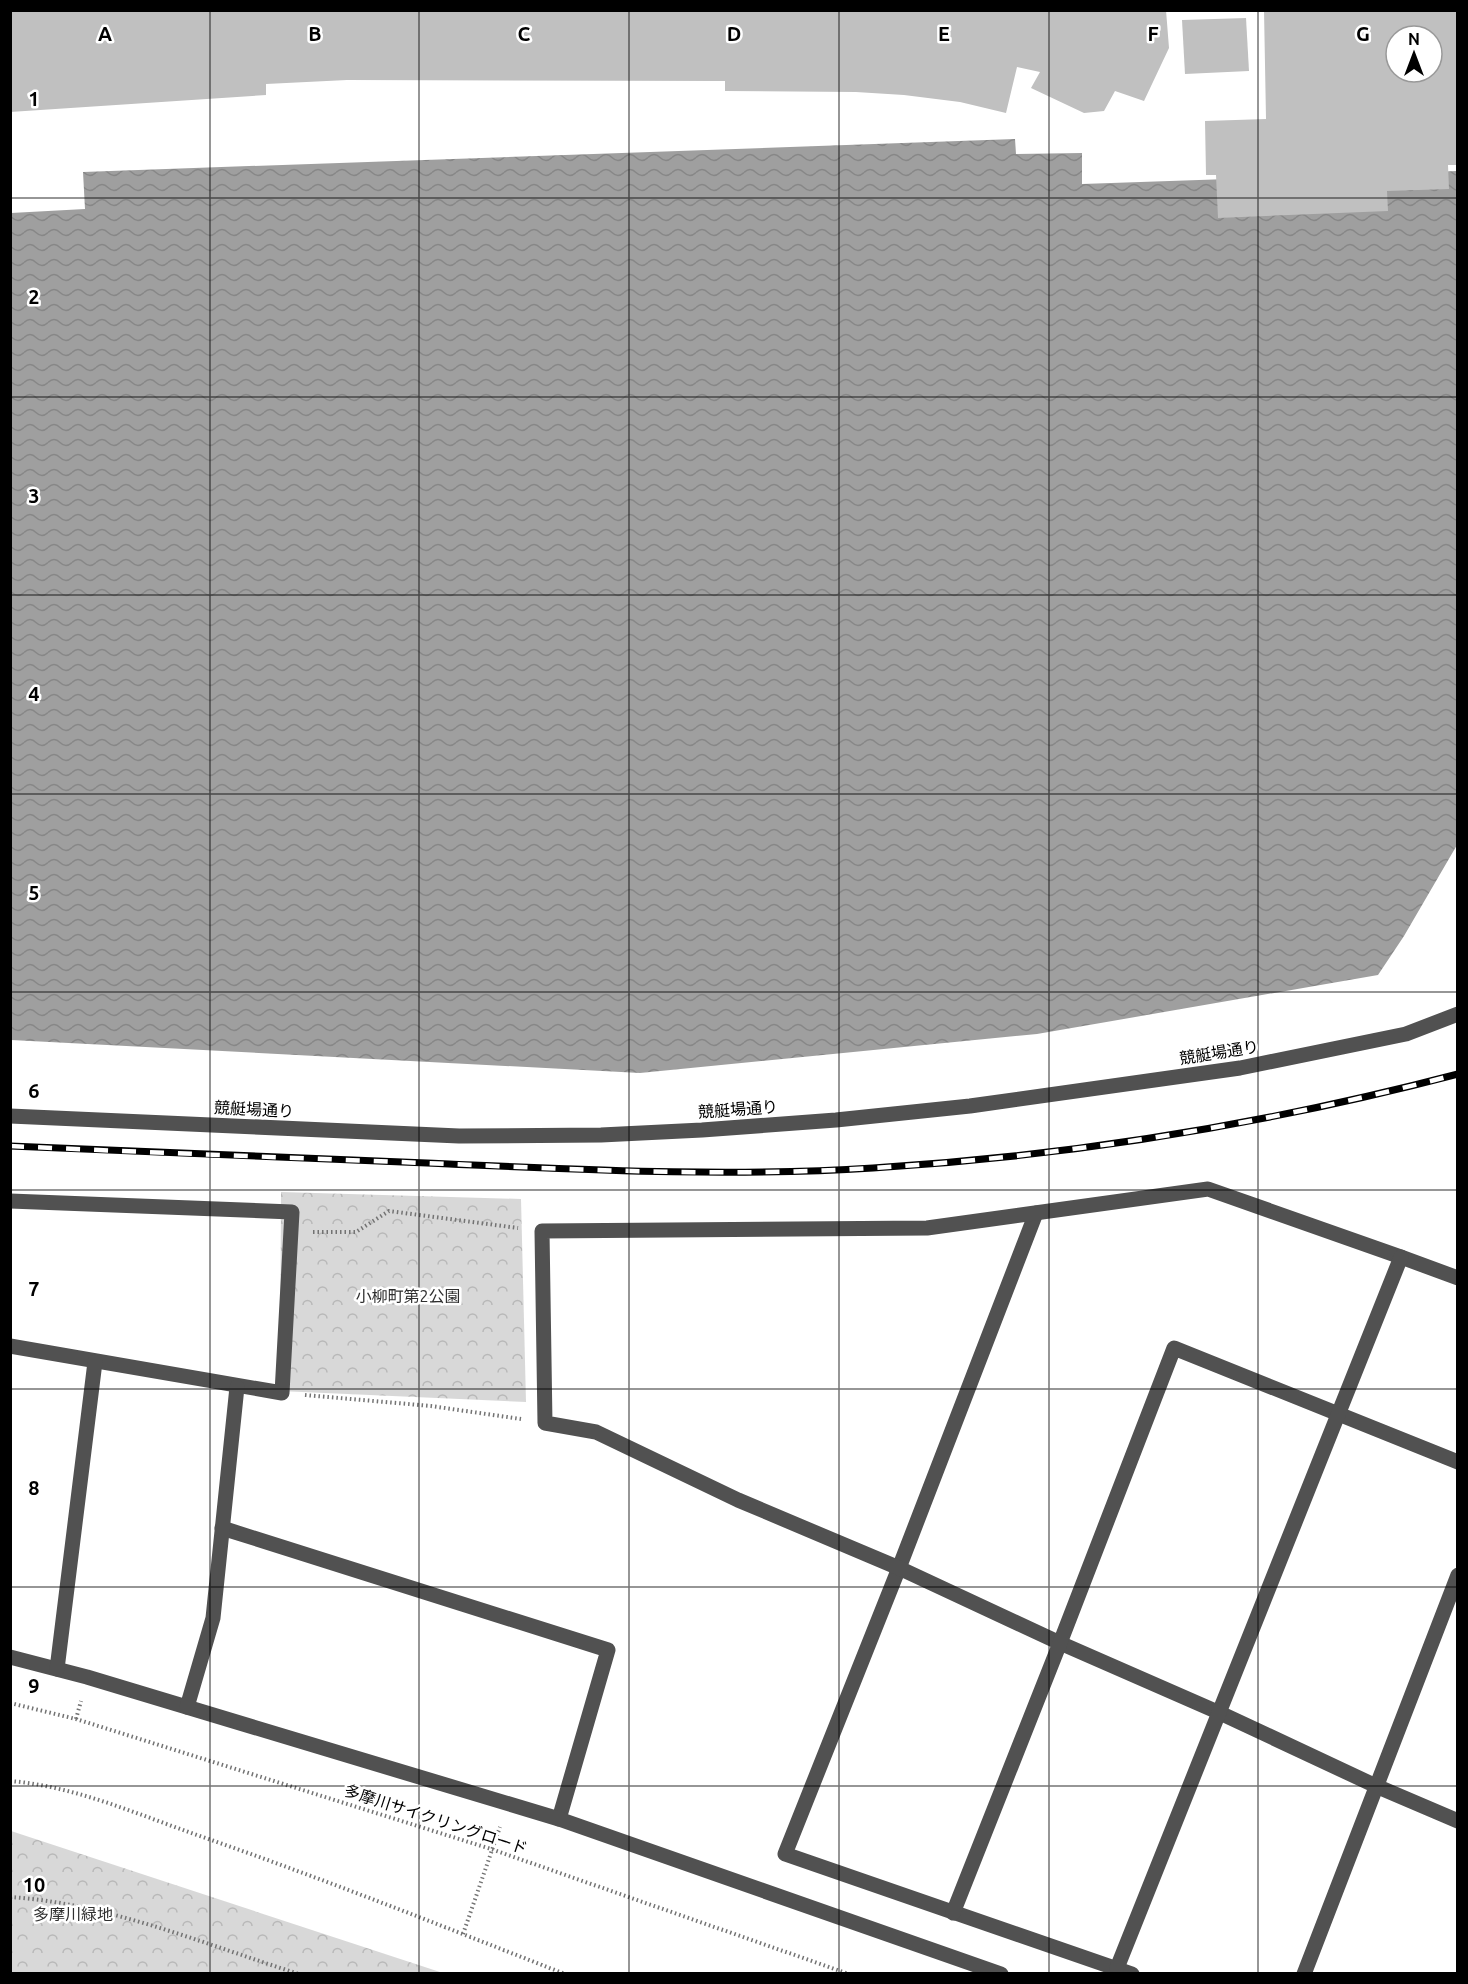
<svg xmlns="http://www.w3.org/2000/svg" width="1468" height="1984" viewBox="0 0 1468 1984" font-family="Ubuntu,'Noto Sans JP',sans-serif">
<defs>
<pattern id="forest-crowns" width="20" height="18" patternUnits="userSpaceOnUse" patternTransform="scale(1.5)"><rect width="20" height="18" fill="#d8d8d8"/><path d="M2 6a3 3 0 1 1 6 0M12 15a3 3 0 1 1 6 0" fill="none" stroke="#b8b8b8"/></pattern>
<pattern id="water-waves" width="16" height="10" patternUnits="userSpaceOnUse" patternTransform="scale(1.5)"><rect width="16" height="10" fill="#9f9f9f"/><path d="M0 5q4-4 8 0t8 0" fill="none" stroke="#878787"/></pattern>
</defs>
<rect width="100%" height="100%" fill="#fff"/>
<g fill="url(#forest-crowns)">
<path d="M281,1192L521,1199L526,1402L280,1391Z"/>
<path d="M10,1831H11L443,1973H11Z"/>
</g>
<path fill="url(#water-waves)" d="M1015,139L1016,154L1082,153V184L1457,171V845L1404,936L1378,975L1037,1034L640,1073L11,1040V213L85,209L83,172Z"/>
<g fill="#c0c0c0" fill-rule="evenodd">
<path d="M10,10H1166L1169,48L1144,101L1115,91L1104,111L1084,113L1031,88L1040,72L1017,67L1006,113L960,102L904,95L856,92L725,91V81L347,80L266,84V95L10,112Z"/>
<path d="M1264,10H1458V165H1448L1449,189L1387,191L1388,211L1218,218L1216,175H1206L1205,121L1266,119ZM1396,36H1432V72H1396Z"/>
<path d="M1246,18L1249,71L1185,74L1182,20Z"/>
</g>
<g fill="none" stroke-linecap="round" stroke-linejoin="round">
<g stroke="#737373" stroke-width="4" stroke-dasharray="1.5 3" stroke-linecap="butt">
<path d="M313,1232H356L389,1211L518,1228"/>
<path d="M305,1395L431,1406L521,1419"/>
<path d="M10,1703L76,1719L491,1849L849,1974"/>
<path d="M76,1719L81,1701"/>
<path d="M10,1781C73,1786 135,1813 194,1834C319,1877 442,1926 565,1974"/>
<path d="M10,1897C107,1903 207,1945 299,1974"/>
<path d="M463,1934L500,1827"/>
</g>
<g stroke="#515151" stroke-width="15">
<path d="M10,1116L459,1136L601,1135L702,1130L836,1120L970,1106L1240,1068L1406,1034L1458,1014"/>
<path d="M10,1201L292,1212L282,1393L10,1346"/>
<path d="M1036,1213L899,1568L785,1854L1132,1974"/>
<path d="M1458,1278L1401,1257L1208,1189L927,1228L542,1231L545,1423L596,1432L738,1500L899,1568L1060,1643L1220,1713L1376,1786L1458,1821"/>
<path d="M222,1528L608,1650L559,1819"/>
<path d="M10,1657L87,1677L559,1819L1001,1974"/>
<path d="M57,1669L95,1362"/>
<path d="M187,1707L213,1618L237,1387"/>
<path d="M953,1913L1060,1643L1174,1348L1458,1462"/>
<path d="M1117,1968L1401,1257"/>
<path d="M1304,1974L1458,1575"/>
</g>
<g stroke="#000" stroke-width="7">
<path id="rail" d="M10,1146C157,1153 303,1158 449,1164C590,1170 732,1177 873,1168C1070,1156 1267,1124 1458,1074"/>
</g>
<use href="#rail" stroke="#fff" stroke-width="4.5" stroke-dasharray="14" stroke-linecap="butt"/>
</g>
<path fill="none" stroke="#000" stroke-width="1.5" stroke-opacity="0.55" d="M210,10V1974M419,10V1974M629,10V1974M839,10V1974M1049,10V1974M1258,10V1974M10,198H1458M10,397H1458M10,595H1458M10,794H1458M10,992H1458M10,1190H1458M10,1389H1458M10,1587H1458M10,1786H1458"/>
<g text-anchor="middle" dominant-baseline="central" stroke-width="5" stroke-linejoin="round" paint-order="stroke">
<g font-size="16" fill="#000" stroke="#fff">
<text transform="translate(1219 1052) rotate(-9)">競艇場通り</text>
<text transform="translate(254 1109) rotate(3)">競艇場通り</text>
<text transform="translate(738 1109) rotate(-4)">競艇場通り</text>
<text transform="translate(436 1819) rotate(18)">多摩川サイクリングロード</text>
</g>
<g font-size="16" fill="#2f2f2f" stroke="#fff">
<text x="408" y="1296">小柳町第2公園</text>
<text x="73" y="1914">多摩川緑地</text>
</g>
</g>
<g font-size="20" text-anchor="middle" font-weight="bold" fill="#000" stroke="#fff" stroke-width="5" stroke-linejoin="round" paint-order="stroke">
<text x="105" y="41">A</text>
<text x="315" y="41">B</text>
<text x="524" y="41">C</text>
<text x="734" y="41">D</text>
<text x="944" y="41">E</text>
<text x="1153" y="41">F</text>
<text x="1363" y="41">G</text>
<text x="34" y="106">1</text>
<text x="34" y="304">2</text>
<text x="34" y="503">3</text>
<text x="34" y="701">4</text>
<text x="34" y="900">5</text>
<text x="34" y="1098">6</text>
<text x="34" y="1296">7</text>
<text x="34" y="1495">8</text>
<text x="34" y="1693">9</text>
<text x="34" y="1892">10</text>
</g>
<rect width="1468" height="1984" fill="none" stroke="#000000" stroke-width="24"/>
<g transform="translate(1414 54)"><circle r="28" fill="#ffffff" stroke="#999999" stroke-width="1.5"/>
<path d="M0-4.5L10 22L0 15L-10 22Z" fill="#000000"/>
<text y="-9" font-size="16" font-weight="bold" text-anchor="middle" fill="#000000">N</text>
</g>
</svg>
